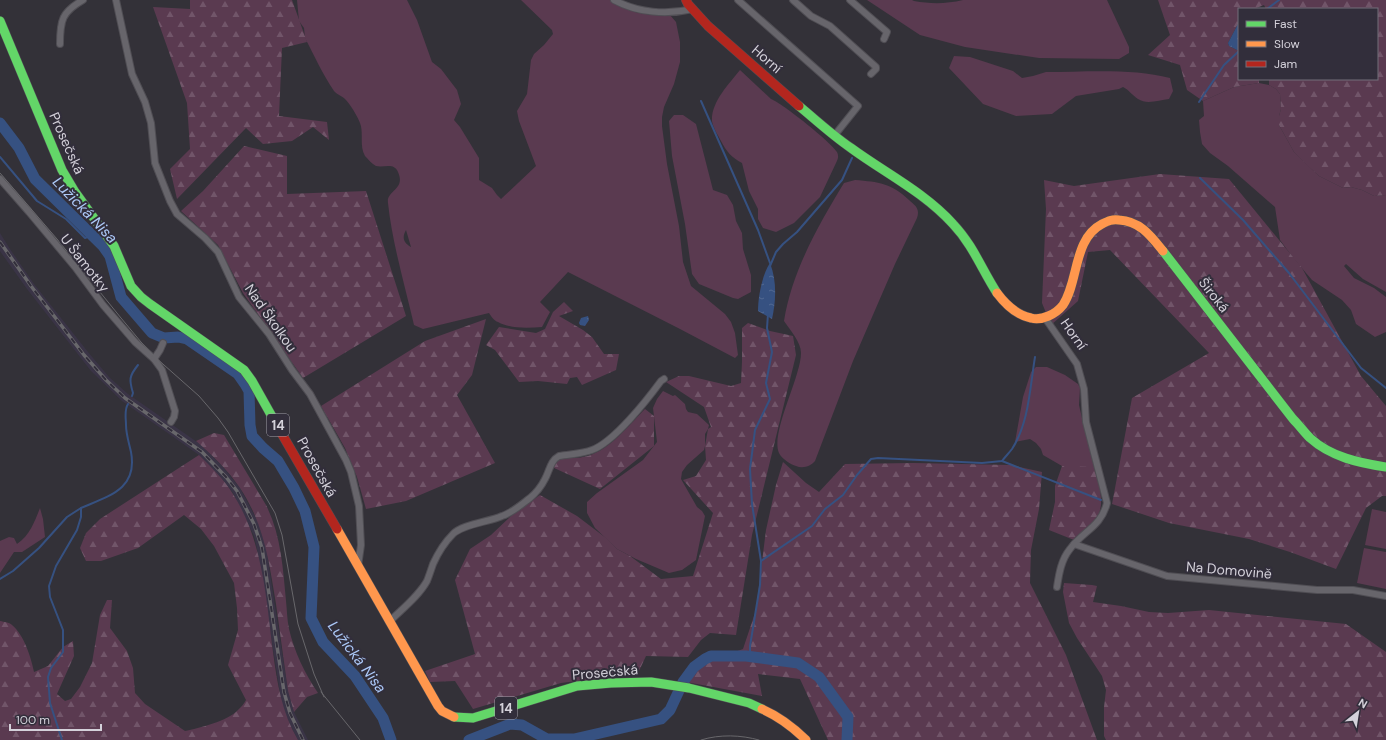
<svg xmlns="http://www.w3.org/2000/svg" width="1386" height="740" viewBox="0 0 1386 740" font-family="'DM Sans',sans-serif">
<defs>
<pattern id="forest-firs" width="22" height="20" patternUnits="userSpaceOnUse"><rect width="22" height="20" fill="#5a3a50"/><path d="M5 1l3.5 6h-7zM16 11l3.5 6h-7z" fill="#715569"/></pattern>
<pattern id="water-ripples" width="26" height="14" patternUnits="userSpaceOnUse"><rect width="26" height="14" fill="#365181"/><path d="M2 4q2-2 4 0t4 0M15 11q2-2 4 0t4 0" fill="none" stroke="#526992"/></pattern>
</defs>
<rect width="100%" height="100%" fill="#333138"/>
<path fill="#3a3446" d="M0,233L10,249L34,284L88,352L109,377L128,394L200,444L222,466L240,488L258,522L266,547L288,691L294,712L308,740H298L290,725L282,705L280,693L257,549L254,536L233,493L223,480L199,455L122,401L91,371L27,289L2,254L0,251Z"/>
<g fill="#5a3a50" fill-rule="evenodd">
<path d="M297,0H407L417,20L432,62L441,69L457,90L461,104L454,120L460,127L479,158V180L492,188L497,195L501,199L536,166L519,121L517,111L527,94L531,60L534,54L544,45L553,34L552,30L521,0H610L635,12L651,15H670L676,22L680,42V62L674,84L664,107L662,117V126L667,164L679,226L683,262L691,286L725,314L731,322L735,333L738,355L735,358L680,329L568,272L540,302L550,312L542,327C528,328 511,329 498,322C494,321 491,316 489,313L423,329L414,325C405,286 392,242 388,203C386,190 406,190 398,172C394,162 384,168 376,166C372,164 368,159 365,156C359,146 364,133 360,123C358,117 350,104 346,100C343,96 337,95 334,91C323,75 314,55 305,38L304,28L299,21ZM406,230L411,247C403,243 402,237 406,230Z"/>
<path d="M867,0H912L914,1C931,4 946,4 963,0H1107L1129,47V53L1119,59L1039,58L965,47L920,35Z"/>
<path d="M954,56L970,57L1013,71L1022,78L1033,76L1046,72C1085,72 1133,68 1170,78L1173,91L1169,99C1159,100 1147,105 1138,99C1132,95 1129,90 1123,87L1119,89L1076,96L1052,114L1016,116L983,104L949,68Z"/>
<path d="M740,70L771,99C782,103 831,142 837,152C839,156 838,159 836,163L820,197L794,223L776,232L763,228L758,219V209L749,191L742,163C732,158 726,151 721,141C718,135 713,128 712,121C711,102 729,84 740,70Z"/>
<path d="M1259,83L1269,85L1276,89L1280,94L1281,109L1279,116V125L1294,152L1319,176L1343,188L1351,187L1362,190L1374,196L1386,195V292L1363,279L1346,264L1344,266L1354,278L1374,288L1386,297V332L1375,337L1356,324L1351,310L1342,300L1312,280L1294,259L1280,240L1275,207L1228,166L1210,153L1202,144L1200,132L1199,120L1204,116L1203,101L1234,87Z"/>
<path d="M674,115H683L696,124L713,190L727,195L733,205L736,221L742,233L743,249L751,275V292L738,299L733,298L699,284L692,274L685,224L672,156L669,121Z"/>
<path d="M855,180C879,182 891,183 909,200C916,206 920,209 917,218L895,264L853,361L815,461C811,466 803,469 796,466C791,465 781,458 779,453C770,433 801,377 801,353C801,342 790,330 784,321C792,271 818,226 844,183Z"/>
<path d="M1036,367H1047L1065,375L1078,384L1080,388L1079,405L1082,418L1094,467L1089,469L1079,470L1062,466L1043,455L1041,449L1036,443L1030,439L1015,442L1023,397L1031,372Z"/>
<path d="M663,391L673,396L675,395L685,404L686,409L688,412L697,414L709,425L708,429L705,434V446L704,450L687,465L682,472L681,479L697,507L702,511L705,516L696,560L682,570L669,573L636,559L617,549L595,528L587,513V502L597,493L643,460L657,442L653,408L657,399Z"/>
<path d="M40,508L43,519L45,537L22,552H14L0,573V541L9,537L14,538L17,544C30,535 34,523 40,508Z"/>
<path d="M1372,509L1386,512V549L1365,545Z"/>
<path d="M1364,548L1386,552V589L1357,583Z"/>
</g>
<g fill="url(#forest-firs)">
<path d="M190,0H292L307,42L282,48L279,116L327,122L329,140L313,127L292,141L263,144L246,128L177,199L170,169L190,149L187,103L153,7L190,9Z"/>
<path d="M1158,0H1386V195L1374,196L1362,190L1351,187L1343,188L1319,176L1307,165L1294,152L1279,125V116L1281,109L1280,94L1276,89L1269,85V79H1377V9H1266L1264,5L1254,9H1239V22L1228,43L1229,46L1239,51V79H1259V83L1234,87L1203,101L1187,90L1180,65L1148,55L1170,35Z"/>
<path d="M244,146L287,156V194L366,191L406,316L303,378L243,293L218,245L181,211L203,191Z"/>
<path d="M1160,174L1229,179L1302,268L1361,376L1386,406V496H1382L1366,508L1336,569L1290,552L1249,539L1169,523L1112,504L1132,398L1209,353L1110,250L1088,252L1078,301L1051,325L1042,303L1046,209L1044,180L1074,186Z"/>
<path d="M564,302L573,311L559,316L583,330L592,337L604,354H619L616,370L582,385L577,377L570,378L567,384L538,381L519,382L495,350L486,345L499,327L536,333L545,329L553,312Z"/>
<path d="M486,319L472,375L457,395L495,463L406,501L366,509L357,477L345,448L321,406L425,341Z"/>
<path d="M748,323L770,331L793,336L796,355L752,535L736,635L710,633L701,640L688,657L646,656L638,673L561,683L473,709L455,681L430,682L425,671L475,654L455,580L470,549L491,535L511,516L540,495L577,516L606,538L617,549L630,556L661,579L693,576L713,513L683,480L696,476L706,460L705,446L708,429L711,427L704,407L666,382L679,376H689L731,386L741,383L742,362V328Z"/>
<path d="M645,409L654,416V446L600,489L552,467L558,458C569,458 582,459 593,454C613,446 629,425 645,409Z"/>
<path d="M214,433L224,435L266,505C281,535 283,568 286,601C287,610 287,620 289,629C294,651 305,674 318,693L307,697L294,712L288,691C284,662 280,633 276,604C269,561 264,524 240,488C228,470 212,455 196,441Z"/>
<path d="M199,455C211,467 224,479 233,494C263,541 266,598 273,652C277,683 282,713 298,740H0V621C4,622 9,622 12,625C24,635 31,657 34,672L48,666L63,647L73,641L74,656L57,694L65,701L71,699L80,687L92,663L100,615L107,600H112L110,628L127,651L133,668L135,693L145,704L185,731C199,728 228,721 238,710C241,707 244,704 246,700L228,665L238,630L237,608L234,583L214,546L201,529L184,515L138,548L101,561H86L80,548L86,533L100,519Z"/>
<path d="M783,462L806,483L819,492L845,464L913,463L1011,465L1042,472L1039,509L1031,550L1030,583L1066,655L1097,740H828L800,679L758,674L762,696L686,682L705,663L743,649L756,610L766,530L776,485Z"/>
<path d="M1062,466L1094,467C1099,487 1109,509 1090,526C1085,531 1079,535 1074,540L1049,530L1055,502V486Z"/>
<path d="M1064,583L1092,585L1097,586L1093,602L1121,606L1149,612L1168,613L1209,610L1346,624L1386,652V740H1106L1104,736V707L1106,690L1102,676L1077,638L1069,623L1063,592Z"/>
</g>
<g fill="url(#water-ripples)">
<path d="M1239,22V51L1229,46L1228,43Z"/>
<path d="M770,263C777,281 776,301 772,319L758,311C758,297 762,275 770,263Z"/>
<path d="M588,316L589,320L585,326L580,325L579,323L581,318Z"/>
</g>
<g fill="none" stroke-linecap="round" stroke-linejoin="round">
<g stroke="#365181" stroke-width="2">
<path d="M1267,9L1279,0"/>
<path d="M701,101L758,230L770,263"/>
<path d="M1199,102L1224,65L1239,51"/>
<path d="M0,157L37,201L66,219L85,238L92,235"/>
<path d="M1200,178L1243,220L1289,273L1361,368L1386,388"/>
<path d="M770,266L776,252L783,244L797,232L842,180L852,158"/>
<path d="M132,396L133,393C129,380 129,376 138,365"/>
<path d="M1002,461L1101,500"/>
<path d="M761,561L812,526L825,509L843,495L857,475L871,459L878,458L982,463L1002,461C1005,457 1009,453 1012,449C1029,423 1030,387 1035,357"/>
<path d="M0,579L13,571L39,548L67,517L81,508"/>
<path d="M750,656V646L760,585L761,561L752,504L750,469L755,430L770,399L766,383L772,352L767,328L768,314"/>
<path d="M62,740L50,703L48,677L51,668L63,652V630L50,597L49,586L56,566L77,530L81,517V508C109,496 138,489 131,452C129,443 126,434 126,425C126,418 124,410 128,404"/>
</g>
<g stroke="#365181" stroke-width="11">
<path d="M0,123L19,148L35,179L103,246L110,256L121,297L152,333L164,338L178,337L187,339L238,374L245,384L249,391L250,425L252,436L263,448L278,461L294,488L305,511L314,547L311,618L323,642L355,676L383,718L391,740"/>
<path d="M469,740L510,724L522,725L547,739H574L661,719L670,710L683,682L694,667L705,659L711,656H746L798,663L819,677L848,717L847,740"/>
</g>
<g stroke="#504e54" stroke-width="8">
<g id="street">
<path d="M116,0L132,74L145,102L151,123L155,163L170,201L177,214L205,238L218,252L239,297L269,334L292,370L310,394L346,460L351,472L359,506L361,545L358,566"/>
<path d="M614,0C638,13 667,15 693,9"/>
<path d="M738,0L858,106L834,136"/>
<path d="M793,0L811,16L830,26L876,67V69L871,74"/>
<path d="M850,0L887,32L884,39"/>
<path d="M60,44C60,20 62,12 83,0"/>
<path d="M0,179L29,212L75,267L103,305L135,342L154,359L162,370L175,411L174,417L171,422"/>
<path d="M1045,318L1077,364L1084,389L1086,422L1107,503C1101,527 1083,531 1070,549C1061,560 1059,574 1057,587"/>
<path d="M154,359L160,350L163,343"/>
<path d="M1074,544L1167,576L1317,590H1353L1386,596"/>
<path d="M389,622C402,609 418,597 427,581C429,576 431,570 433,564C438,553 445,542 453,534C463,524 489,522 502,516C512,513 522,504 530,498C536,493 542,485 545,479C550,470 550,461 559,456C570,454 582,454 592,450C614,442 647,400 661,381L664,379"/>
</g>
</g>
<g stroke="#504e54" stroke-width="10">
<g id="fast">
<path d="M0,21L62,170L75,192L114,246L131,286L141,297L150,304L244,370L252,381L279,429"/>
<path d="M799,106C816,120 832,135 851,148C885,173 924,192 953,224C973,245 982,270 997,293"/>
<path d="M1163,251L1293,419C1299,425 1304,432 1310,438C1331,457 1359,463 1386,467"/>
<path d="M454,717L473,718L577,686L611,683L651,682L689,688L749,703L762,709"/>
</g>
</g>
<g stroke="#504e54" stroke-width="10">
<g id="slow">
<path d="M997,293C1006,305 1016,315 1031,318C1042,321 1056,314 1063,305C1079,281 1073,239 1102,224C1108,221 1112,219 1119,220C1140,221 1151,236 1163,251"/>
<path d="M337,529L438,706L442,711L454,717"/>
<path d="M762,709C780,717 793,727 806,740"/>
</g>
</g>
<g stroke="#504e54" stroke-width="10">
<g id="jam">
<path d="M686,0L688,4L708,26L799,106"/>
<path d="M279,429L337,529"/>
</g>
</g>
<use href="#street" stroke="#67656b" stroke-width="6"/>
<use href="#fast" stroke="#63d668" stroke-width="9"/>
<use href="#slow" stroke="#ff974d" stroke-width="9"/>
<use href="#jam" stroke="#b3261e" stroke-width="9"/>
<g stroke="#68676b" stroke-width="1">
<path d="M0,173L57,239L121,318L141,342L155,357L199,396L218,418L228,432L275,513L282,535L298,624L314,674L324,697"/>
<path d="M321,692L360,740"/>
<path d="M701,740C720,734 741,735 759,740"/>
</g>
<g stroke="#68676b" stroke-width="3.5">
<path id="rail" d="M0,242L31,286L84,355L106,380L125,398L202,452L226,477L237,491L254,524L262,548L284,692L290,713L303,740"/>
</g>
<use href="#rail" stroke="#322e3b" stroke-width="2" stroke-dasharray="6" stroke-linecap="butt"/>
</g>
<g text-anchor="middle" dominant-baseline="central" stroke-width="4" stroke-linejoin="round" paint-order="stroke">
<g fill="#322e3b" stroke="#a3a0aa" stroke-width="1">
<rect x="267" y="414" width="22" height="22" rx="3"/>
<rect x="495" y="697" width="22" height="22" rx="3"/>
</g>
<g font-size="13" font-weight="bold" fill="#d4d1da">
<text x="278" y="425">14</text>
<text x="506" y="708">14</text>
</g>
<g font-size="14" fill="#d4d1da" stroke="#322e3b">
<text transform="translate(767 59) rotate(41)">Horní</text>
<text transform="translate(67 143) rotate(66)">Prosečská</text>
<text transform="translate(85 263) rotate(52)">U Šamotky</text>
<text transform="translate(1214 295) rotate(52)">Široká</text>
<text transform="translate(271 318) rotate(55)">Nad Školkou</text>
<text transform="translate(1074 334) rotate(55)">Horní</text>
<text transform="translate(317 467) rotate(61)">Prosečská</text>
<text transform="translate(1229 570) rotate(5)">Na Domovině</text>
<text transform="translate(605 672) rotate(-5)">Prosečská</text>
</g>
<g font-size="15" font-style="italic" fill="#acc9f8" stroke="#322e3b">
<text transform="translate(85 210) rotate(46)">Lužická Nisa</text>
<text transform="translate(357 657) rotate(53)">Lužická Nisa</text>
</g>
</g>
<rect x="1238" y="8" width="140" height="72" fill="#322e3b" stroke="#736f7b"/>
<rect x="1246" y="21" width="20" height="6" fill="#63d668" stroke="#736f7b"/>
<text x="1274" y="28" font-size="12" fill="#d4d1da">Fast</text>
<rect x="1246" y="41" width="20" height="6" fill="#ff974d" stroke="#736f7b"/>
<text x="1274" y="48" font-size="12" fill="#d4d1da">Slow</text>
<rect x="1246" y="61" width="20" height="6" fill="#b3261e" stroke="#736f7b"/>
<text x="1274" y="68" font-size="12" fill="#d4d1da">Jam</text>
<g transform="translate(1358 712) rotate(30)" stroke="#322e3b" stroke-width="3" paint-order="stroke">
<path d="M0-3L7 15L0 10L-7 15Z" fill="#d4d1da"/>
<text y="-6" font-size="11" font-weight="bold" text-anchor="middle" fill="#d4d1da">N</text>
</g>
<path d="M10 724v6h91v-6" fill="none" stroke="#d4d1da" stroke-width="2"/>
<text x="16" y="724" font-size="12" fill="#d4d1da" stroke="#322e3b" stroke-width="3" paint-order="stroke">100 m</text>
</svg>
